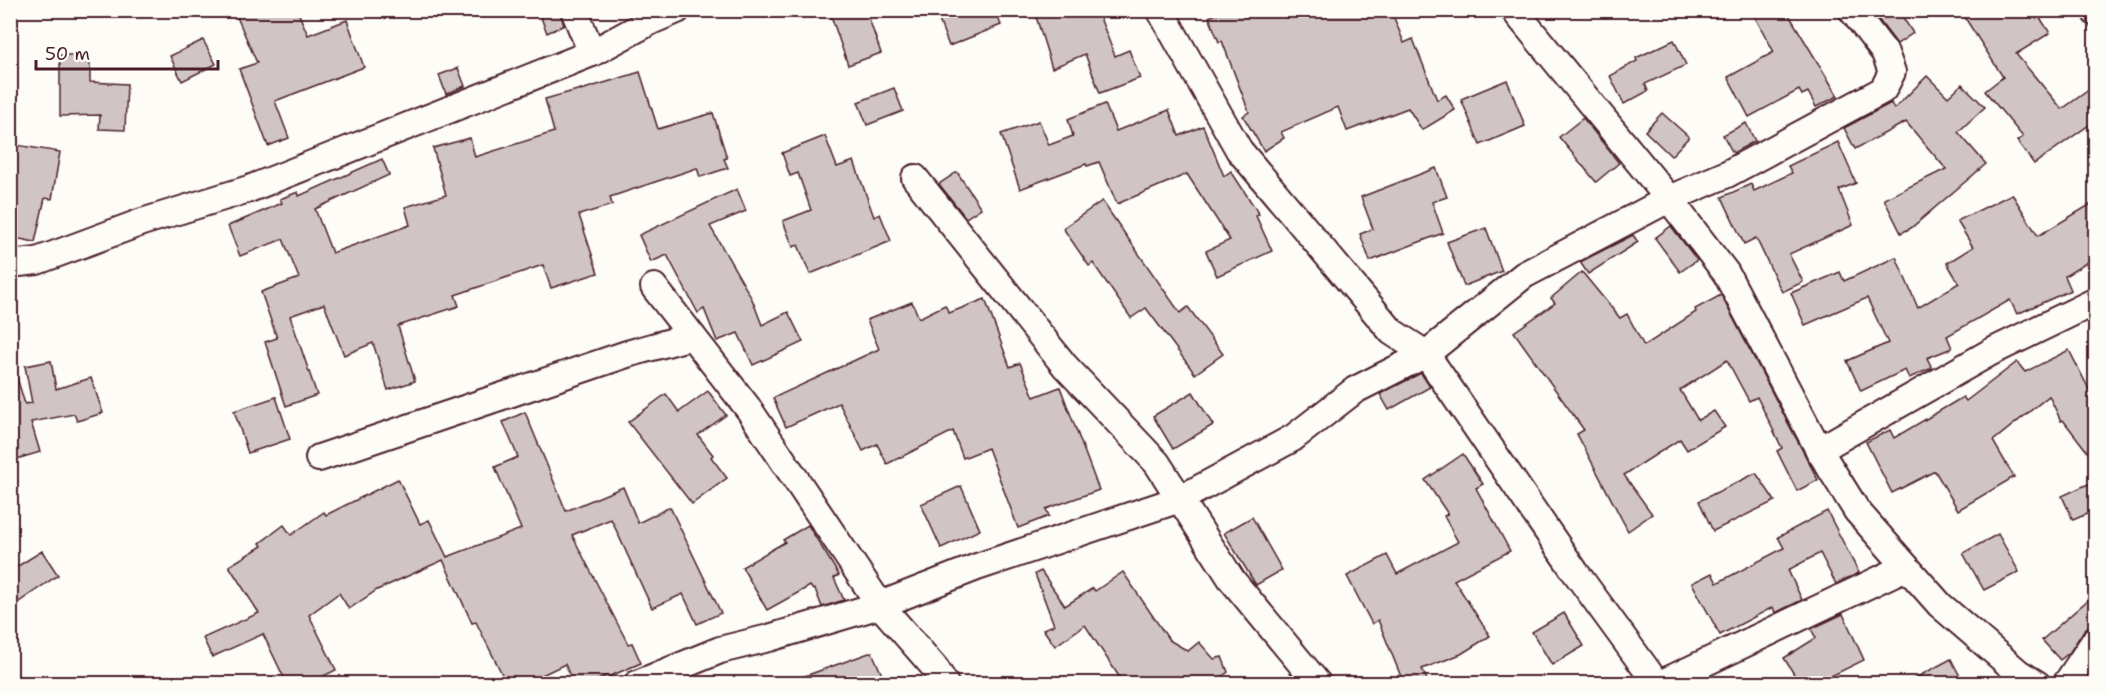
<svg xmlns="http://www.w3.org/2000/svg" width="2106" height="694" viewBox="0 0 2106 694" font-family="'Shantell Sans',sans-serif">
<rect width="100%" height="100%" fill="#fdfcf7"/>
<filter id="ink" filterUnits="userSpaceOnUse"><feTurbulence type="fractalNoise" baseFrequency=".0167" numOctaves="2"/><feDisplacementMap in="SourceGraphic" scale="12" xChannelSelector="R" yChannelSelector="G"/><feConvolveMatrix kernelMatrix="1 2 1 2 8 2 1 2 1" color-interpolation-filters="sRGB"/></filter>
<g filter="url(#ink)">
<g fill="#d0c5c4" stroke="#4a1f2b" stroke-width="1.5">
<path d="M234,10H297L308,35L347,20L364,67L275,101L289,138L268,146L239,69L257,63Z"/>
<path d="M538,10H559L564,25L547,33Z"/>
<path d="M829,10H866L881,53L848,65Z"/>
<path d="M935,10H995L1001,25L949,46Z"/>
<path d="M1034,10H1097L1115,56L1129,50L1140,78L1100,93L1085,54L1052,68Z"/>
<path d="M1226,10H1391L1404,43L1413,39L1437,100L1446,95L1455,110L1422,130L1408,108L1347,131L1338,107L1281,132L1284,138L1264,151L1243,116L1249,112L1222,41L1219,42L1209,17Z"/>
<path d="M1751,10H1786L1838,96L1816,107L1808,92L1802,95L1799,90L1749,117L1728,77L1774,52Z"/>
<path d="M1871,10H1898L1913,33L1897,44Z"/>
<path d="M1960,10H2035L2050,33L2016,54L2062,109L2096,85V120L2034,164L2017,141L2023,137L1985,91L2003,77Z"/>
<path d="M203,40L216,64L182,81L170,56Z"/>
<path d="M1674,40L1686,65L1645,84L1648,91L1624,104L1610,76L1637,61L1636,58Z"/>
<path d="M60,55H90V82L127,84L125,130L99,129L100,115L60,116Z"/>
<path d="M458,68L465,86L446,94L439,75Z"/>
<path d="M640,72L658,129L713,113L727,158L724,159L728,168L700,177L697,168L610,197L612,205L579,215L598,273L551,288L543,265L455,295L459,306L398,326L415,381L388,390L373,343L344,355L324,304L290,316L317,395L286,406L265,342L277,338L261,292L299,278L283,239L240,256L228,226L282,203L280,199L298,192L299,196L382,159L389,175L315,209L332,253L410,225L405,207L446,195L433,148L470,138L475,157L554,132L545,99L581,89V90Z"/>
<path d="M1927,76L1948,97L1962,84L1985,107L1958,132L1986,164L1911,228L1901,233L1884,199L1946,169L1906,122L1855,149L1844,128L1891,103L1894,109Z"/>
<path d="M1507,80L1525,126L1480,145L1461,99Z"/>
<path d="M894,88L903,111L867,125L858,102Z"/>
<path d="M1105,104L1116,131L1169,110L1179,136L1203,126L1224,176L1231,171L1259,214L1256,216L1272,251L1217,276L1206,251L1230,240L1187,174L1117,204L1099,162L1087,166L1086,164L1020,189L1001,134L1039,121L1049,145L1073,136L1068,119Z"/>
<path d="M1662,113L1689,137L1671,156L1645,131Z"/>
<path d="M1583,118L1619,163L1596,182L1559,137Z"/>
<path d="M1746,123L1755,141L1733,153L1723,135Z"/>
<path d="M825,136L837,167L854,161L874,217L880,214L891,241L810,274L798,245L793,247L783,221L811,210L798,173L790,176L782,153Z"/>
<path d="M1838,142L1856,183L1839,190L1853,225L1789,254L1803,282L1782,292L1756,238L1744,244L1722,197L1751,184L1754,191L1792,173L1788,166Z"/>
<path d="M16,145L60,152L52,199L45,198L35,242L10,237V179Z"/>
<path d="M1436,168L1447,197L1432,202L1443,233L1370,261L1360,234L1373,229L1361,197Z"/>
<path d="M957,172L981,208L966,218L939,184Z"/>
<path d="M737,189L746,211L710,226L752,299L762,325L788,312L803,342L753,365L738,333L717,341L704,309L698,313L667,255L651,262L639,235Z"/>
<path d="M2012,194L2038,236L2096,201V257L2065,276L2071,290L2017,314L2010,300L1947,336L1952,348L1927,358L1932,368L1909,378L1905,370L1861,391L1847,361L1888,343L1867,298L1805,325L1791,293L1840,272L1844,281L1896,257L1918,308L1959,283L1947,263L1973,247L1957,221Z"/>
<path d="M1102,201L1180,313L1188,307L1223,354L1195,374L1146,308L1131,318L1093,263L1089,266L1063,228Z"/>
<path d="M1671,226L1697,260L1680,272L1655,238Z"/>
<path d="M1486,228L1502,271L1464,286L1447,242Z"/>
<path d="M1633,235L1638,242L1588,274L1580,262Z"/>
<path d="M1582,272L1620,318L1627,314L1644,346L1696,312L1695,309L1721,295L1818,480L1797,491L1777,451L1782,448L1757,397L1749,401L1727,360L1680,390L1698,420L1714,411L1725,427L1687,450L1680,439L1624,475L1652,514L1628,531L1577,434L1584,430L1514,332L1555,303L1551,298Z"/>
<path d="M985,299L1010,367L1020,363L1034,397L1060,387L1099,490L1046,509L1049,516L1018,528L988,448L963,458L953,431L887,464L877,444L863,451L839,403L786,427L773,398L879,349L867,320L912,302L919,318L945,305L949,313Z"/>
<path d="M2069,350L2096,403V463L2063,420L2061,421L2049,396L1993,441L2014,477L1958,510L1935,471L1892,493L1866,442L1890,430L1894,438L1963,397L1966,401L2017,362L2025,372Z"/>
<path d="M51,361L56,389L91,378L103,413L77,421L74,414L31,422L40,452L10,461V372L15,371L25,404L32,403L25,366Z"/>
<path d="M1421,373L1430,387L1389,410L1380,394Z"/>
<path d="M708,391L726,415L698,435L713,455L711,457L727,478L692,504L628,422L666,394L679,412Z"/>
<path d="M1193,392L1213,425L1173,449L1153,416Z"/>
<path d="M276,397L290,439L248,453L234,411Z"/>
<path d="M525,412L566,511L623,487L638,523L670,507L721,613L697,624L683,594L652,608L611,519L572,535L628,644L632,643L641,663L608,677L607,676L589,684H573L565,664L523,684H507L476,622L472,623L443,560L377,590L349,609L339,593L309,615L336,670L307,684H287L263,634L212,657L203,638L259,613L229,566L262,546L260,543L284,525L291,535L324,512L326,515L398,479L420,524L429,520L447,557L521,529L495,467L518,457L503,422Z"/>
<path d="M1463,454L1483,484L1476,488L1510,551L1454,580L1490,636L1461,654L1422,669L1429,684H1404L1378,620L1372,624L1347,576L1387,555L1397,574L1458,542L1444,516L1448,514L1425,480Z"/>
<path d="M1756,473L1775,501L1713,531L1699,501Z"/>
<path d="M2088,484L2096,499V510L2073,520L2062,496Z"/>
<path d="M961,486L980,530L941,548L921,504Z"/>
<path d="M1827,511L1859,573L1836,584L1820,553L1788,570L1802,600L1775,613L1773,607L1720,635L1692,583L1712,573L1717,583L1784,548L1778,537Z"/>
<path d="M1252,517L1282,570L1256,585L1224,533Z"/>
<path d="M808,525L839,575L834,578L844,600L822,607L815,589L813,590L810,586L767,610L742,567L785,542L783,540Z"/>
<path d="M1998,534L2019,572L1984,590L1963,553Z"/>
<path d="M42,551L58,575L10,608V571Z"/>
<path d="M1041,571L1065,606L1093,588L1095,591L1123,572L1169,640L1188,651L1199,642L1214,659L1222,657L1228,672L1212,684H1124L1085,625L1055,646L1043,629L1054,625L1035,574Z"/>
<path d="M2096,593V624L2089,626L2084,630L2070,652L2060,660L2042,640Z"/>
<path d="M1564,613L1584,646L1552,665L1532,632Z"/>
<path d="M1843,614L1864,660L1829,677L1834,684H1800L1784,658L1816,638L1811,629Z"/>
<path d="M872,652L886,684H792L791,681Z"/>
<path d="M1951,659L1964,684H1904Z"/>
</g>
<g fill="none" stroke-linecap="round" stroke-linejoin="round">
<g stroke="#4a1f2b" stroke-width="30">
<g id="minor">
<path d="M574,10L592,53"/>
<path d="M1160,10L1239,150L1392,332L1426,354L1576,573L1657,684"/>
<path d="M1514,10L1669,199L1726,273L1819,450L1857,511L1940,605L2019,673L2037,684"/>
<path d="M2095,10L2096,13"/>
<path d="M915,178L1065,366L1157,463L1232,580L1318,684"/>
<path d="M10,264L37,261L142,222L249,189L592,53L651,21L677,10"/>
<path d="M654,287L748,408L880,605L935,668L945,684"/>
<path d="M1819,450L1991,352L2096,301"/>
<path d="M319,458L627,354L692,336"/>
<path d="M637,684L720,650L769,638L880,605L977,567L1180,499L1293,438L1355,390L1426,354L1524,275L1669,199L1727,174L1883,90L1892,72L1885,53L1852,10"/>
<path d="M1660,684L1906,567"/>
<path d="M2066,684L2096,639"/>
</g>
</g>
<use href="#minor" stroke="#fdfcf7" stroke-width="26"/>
</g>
</g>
<rect width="2106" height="694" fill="none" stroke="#fdfcf7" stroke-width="36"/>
<rect x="18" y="18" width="2070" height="658" fill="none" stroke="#4a1f2b" stroke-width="2" filter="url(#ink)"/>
<path d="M36 60v9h182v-9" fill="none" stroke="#4a1f2b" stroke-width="3"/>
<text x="45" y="60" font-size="18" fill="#4a1f2b" stroke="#fdfcf7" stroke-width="4.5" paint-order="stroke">50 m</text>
</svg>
